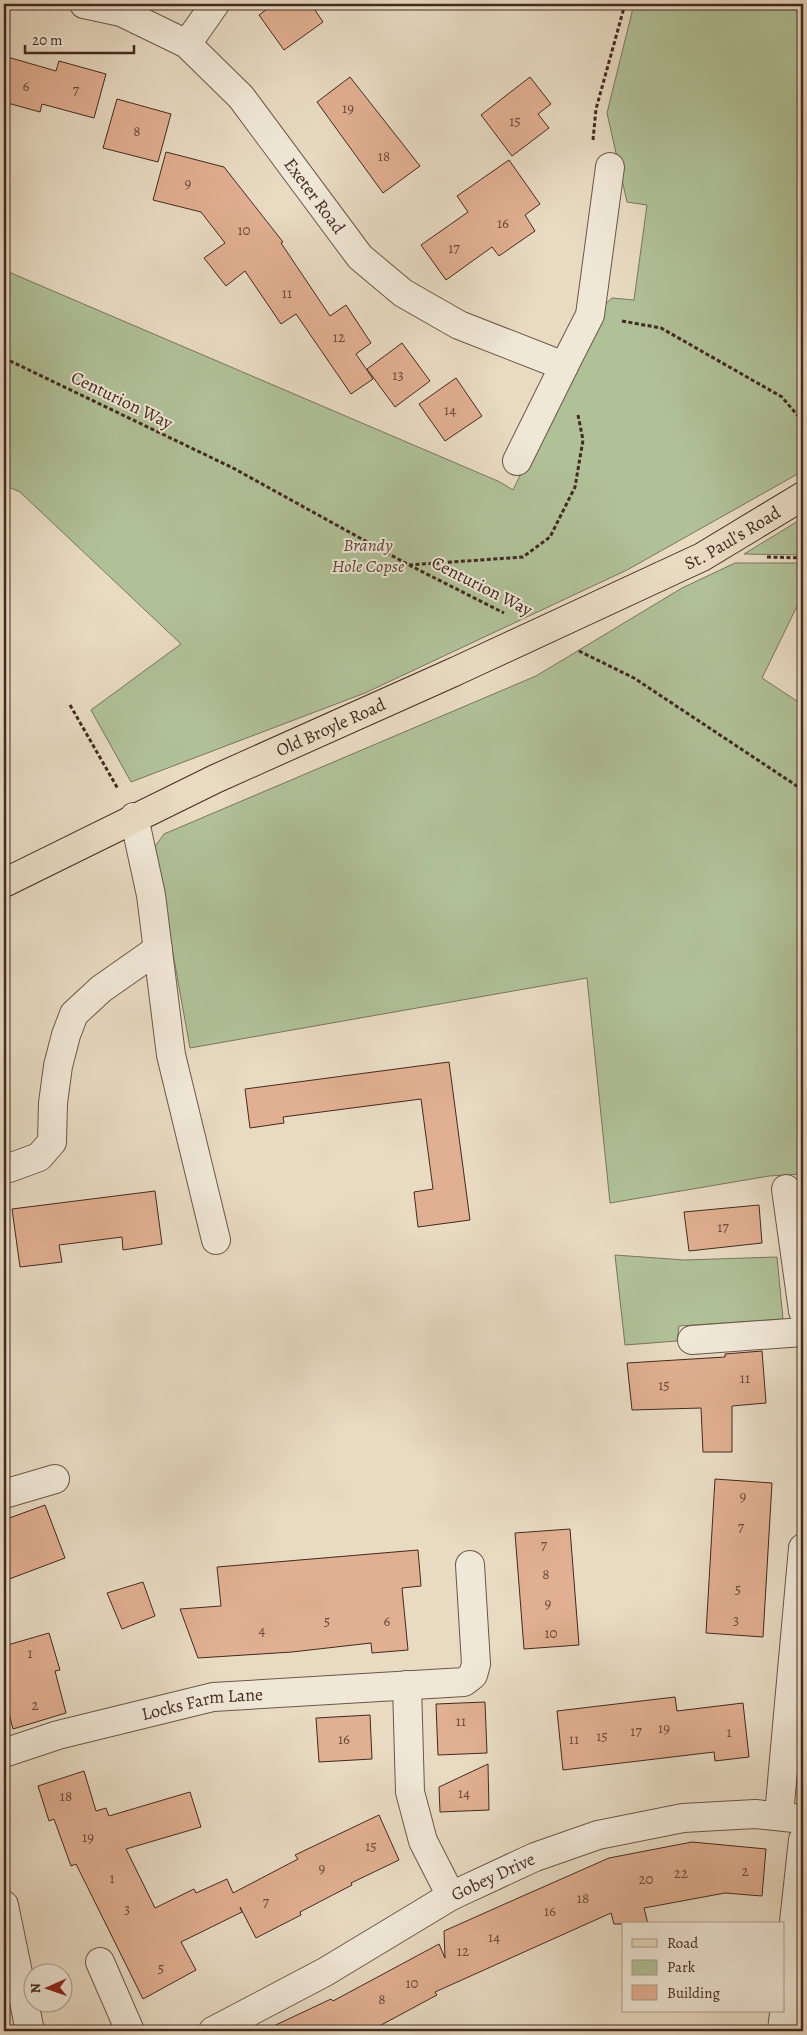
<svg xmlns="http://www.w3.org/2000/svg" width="807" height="2035" viewBox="0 0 807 2035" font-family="Alegreya,serif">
<rect width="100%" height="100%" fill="#e8dbc2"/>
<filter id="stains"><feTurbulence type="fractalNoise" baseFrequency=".004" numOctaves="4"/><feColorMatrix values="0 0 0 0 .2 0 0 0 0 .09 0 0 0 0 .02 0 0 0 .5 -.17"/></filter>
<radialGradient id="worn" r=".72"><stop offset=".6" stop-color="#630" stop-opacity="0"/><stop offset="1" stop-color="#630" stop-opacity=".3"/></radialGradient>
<g fill="#b0c198" stroke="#7a765c">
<path d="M634,4H803V471L627,570L365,693L131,782L91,710L181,644L20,492L4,485V270L500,482L513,490L603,306L612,298L634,300L647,205L627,202L607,113Z"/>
<path d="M803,518V555L744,554Z"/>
<path d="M735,563H803V594L762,678L803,705V1174L769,1176L610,1203L587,978L190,1048L154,848L164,834L536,676L682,588Z"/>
<path d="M615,1255L684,1260L777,1257L783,1319L679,1326L677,1341L625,1345Z"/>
</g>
<g fill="#e1af91" stroke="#432a20">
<path d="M274,4H311L323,22L284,50L259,15Z"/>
<path d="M4,56L56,71L59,61L106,74L94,118L42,104L40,112L4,102Z"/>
<path d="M350,77L420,166L383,193L317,102Z"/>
<path d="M530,77L551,104L538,114L549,128L512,156L481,115Z"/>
<path d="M117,99L171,114L158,162L103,148Z"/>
<path d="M166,152L224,167L283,242L281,243L330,316L346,305L371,343L356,354L373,379L351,394L296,314L281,324L245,271L226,286L204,258L225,243L201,212L153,200Z"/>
<path d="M509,160L540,204L525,215L535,231L499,256L492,247L446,280L421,245L468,212L457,196Z"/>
<path d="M402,343L430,381L395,407L367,369Z"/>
<path d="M456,378L482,416L445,441L419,404Z"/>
<path d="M449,1062L470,1220L418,1227L414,1192L433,1189L421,1099L283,1117L284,1123L250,1128L245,1089Z"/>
<path d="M155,1191L162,1244L123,1250L122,1237L59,1245L62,1262L20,1267L12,1209Z"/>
<path d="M759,1205L762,1243L689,1251L684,1212Z"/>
<path d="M762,1351L766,1403L732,1406V1452H703L701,1408L632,1410L627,1363L725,1357V1354Z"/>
<path d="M715,1479L772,1483L763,1637L706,1633Z"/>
<path d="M45,1505L65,1558L4,1581V1520Z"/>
<path d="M570,1529L579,1645L524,1649L515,1533Z"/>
<path d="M418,1550L421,1586L402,1588L408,1650L372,1653L371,1643L292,1652L198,1658L180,1609L221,1606L217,1567Z"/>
<path d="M143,1582L155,1616L122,1629L107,1593Z"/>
<path d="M49,1633L60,1670L55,1671L66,1713L13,1729L4,1696V1646Z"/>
<path d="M675,1697L677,1711L743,1703L749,1757L715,1761L714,1752L563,1770L557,1711Z"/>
<path d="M485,1702L487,1753L438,1755L436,1704Z"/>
<path d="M370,1715L372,1759L319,1762L316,1718Z"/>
<path d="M488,1764L489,1810L440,1812L439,1787Z"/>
<path d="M84,1771L96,1811L106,1808L109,1816L190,1792L201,1827L126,1849L155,1908L194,1889L196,1893L227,1879L233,1893L298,1859L295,1855L379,1815L399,1860L351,1883L352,1885L300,1912L301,1915L256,1938L240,1907L242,1912L181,1942L196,1970L143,1999L76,1864L71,1866L54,1819L49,1821L38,1786Z"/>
<path d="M692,1842L766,1849L762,1896L725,1893L644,1908L648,1924H614L611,1913L435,1992L437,1995L370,2031H263L331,1999L333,2001L439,1944L445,1958L444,1931L525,1895L609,1858Z"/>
</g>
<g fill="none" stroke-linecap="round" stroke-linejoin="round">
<g stroke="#6c5648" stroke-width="30">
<g id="minor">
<path id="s1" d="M84,4L121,12L187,44L241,97L360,257L403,293L459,325L564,366L590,315L610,167"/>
<path d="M187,44L215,4"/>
<path d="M517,461L564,366"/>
<path d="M134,817L151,895L171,1055L216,1240"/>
<path d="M9,1168L39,1157L52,1142L53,1103L58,1066L66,1035L74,1014L101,989L158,949"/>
<path d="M786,1189L803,1311"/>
<path d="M692,1340L803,1332"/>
<path d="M4,1494L55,1479"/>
<path d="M407,1685L410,1792L423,1841L451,1896"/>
<path id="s2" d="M4,1753L58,1735L213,1697L464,1682L473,1675L476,1664L470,1565"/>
<path d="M779,1815L803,1548"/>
<path d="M4,1905L30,2031"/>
<path d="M100,1962L130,2031"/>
<path id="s3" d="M213,2031L325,1972L451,1896L535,1857L598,1835L683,1818L755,1814L803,1819"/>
<path d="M782,2031L803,1840"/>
</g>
</g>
<g stroke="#432a20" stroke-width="30">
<g id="major">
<path id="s4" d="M661,576L702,557L803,496"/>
<path id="s5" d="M4,883L215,779L454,672"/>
</g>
</g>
<g stroke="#432a20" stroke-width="3" stroke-dasharray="4 2.5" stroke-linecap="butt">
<path d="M593,140L596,109L625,4"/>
<path d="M622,321L661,328L782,397L803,422"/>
<path d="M4,358L233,468L409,565L504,613"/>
<path d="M767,557L803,558"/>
<path d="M409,565L523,557L550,537L575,487L583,440L578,415"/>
<path d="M579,651L634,678L803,790"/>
<path d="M70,705L118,789"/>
</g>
<use href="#minor" stroke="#f0e8d7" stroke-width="28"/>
<use href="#major" stroke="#e8dbc2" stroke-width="28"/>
<g stroke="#432a20" stroke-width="30" stroke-linecap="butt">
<path id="major-bridge" d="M454,672L661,576"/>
</g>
<use href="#major-bridge" stroke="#e8dbc2" stroke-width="28"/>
</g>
<g text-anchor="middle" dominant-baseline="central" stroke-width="4" stroke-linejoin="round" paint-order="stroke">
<g font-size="15" fill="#6a4b3c">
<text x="26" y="86">6</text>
<text x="76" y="90">7</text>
<text x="348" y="108">19</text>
<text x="515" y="121">15</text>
<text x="137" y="131">8</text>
<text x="384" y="156">18</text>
<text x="188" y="183">9</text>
<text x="503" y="223">16</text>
<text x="244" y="230">10</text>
<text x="454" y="248">17</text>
<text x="287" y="293">11</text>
<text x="339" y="337">12</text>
<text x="398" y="375">13</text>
<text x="450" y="410">14</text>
<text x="723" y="1227">17</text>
<text x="745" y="1378">11</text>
<text x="664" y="1385">15</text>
<text x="743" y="1496">9</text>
<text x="741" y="1527">7</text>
<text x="544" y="1545">7</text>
<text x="546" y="1574">8</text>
<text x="738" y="1589">5</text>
<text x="548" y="1603">9</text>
<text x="736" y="1620">3</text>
<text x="327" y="1621">5</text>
<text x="387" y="1621">6</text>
<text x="262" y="1630">4</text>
<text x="551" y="1633">10</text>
<text x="30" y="1653">1</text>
<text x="35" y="1705">2</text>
<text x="461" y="1721">11</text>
<text x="664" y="1728">19</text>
<text x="636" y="1731">17</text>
<text x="729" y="1732">1</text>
<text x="602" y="1736">15</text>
<text x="344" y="1739">16</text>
<text x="574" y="1739">11</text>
<text x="464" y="1793">14</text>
<text x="66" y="1796">18</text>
<text x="88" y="1837">19</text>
<text x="371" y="1846">15</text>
<text x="322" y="1868">9</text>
<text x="745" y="1871">2</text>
<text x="681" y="1873">22</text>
<text x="112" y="1878">1</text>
<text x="646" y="1879">20</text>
<text x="583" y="1898">18</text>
<text x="266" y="1902">7</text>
<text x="127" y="1909">3</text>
<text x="550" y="1911">16</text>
<text x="494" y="1937">14</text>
<text x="463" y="1951">12</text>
<text x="161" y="1968">5</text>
<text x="412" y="1983">10</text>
<text x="382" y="1999">8</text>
</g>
<g font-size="18" fill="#432a20" stroke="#f0e8d7">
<text stroke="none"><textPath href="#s1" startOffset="310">Exeter Road</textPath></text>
<text transform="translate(122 400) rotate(26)">Centurion Way</text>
<text stroke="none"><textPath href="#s4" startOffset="81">St. Paul's Road</textPath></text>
<text transform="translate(482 586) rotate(27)">Centurion Way</text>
<text stroke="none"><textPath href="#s5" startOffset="362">Old Broyle Road</textPath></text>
<text stroke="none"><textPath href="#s2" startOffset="205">Locks Farm Lane</textPath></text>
<text stroke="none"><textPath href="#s3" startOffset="320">Gobey Drive</textPath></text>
</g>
<g font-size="18" font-style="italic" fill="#594838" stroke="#f0e8d7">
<text x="368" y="545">Brandy<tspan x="368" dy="21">Hole Copse</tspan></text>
</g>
</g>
<rect width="807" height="2035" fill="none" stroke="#e8dbc2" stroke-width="20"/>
<rect x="5" y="5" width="797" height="2025" fill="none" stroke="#432a20" stroke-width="2.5"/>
<rect x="10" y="10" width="787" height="2015" fill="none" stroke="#432a20"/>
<rect x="622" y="1922" width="162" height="90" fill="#f0e8d7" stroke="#ab9c8e"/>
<rect x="632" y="1939" width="25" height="8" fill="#e8dbc2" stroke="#ab9c8e"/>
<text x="667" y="1948" font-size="15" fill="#432a20">Road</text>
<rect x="632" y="1960" width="25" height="15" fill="#b0c198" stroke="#ab9c8e"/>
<text x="667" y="1972" font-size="15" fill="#432a20">Park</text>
<rect x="632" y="1985" width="25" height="15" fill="#e1af91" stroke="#ab9c8e"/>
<text x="667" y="1998" font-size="15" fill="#432a20">Building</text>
<g transform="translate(48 1988) rotate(268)"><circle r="24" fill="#f0e8d7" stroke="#ab9c8e"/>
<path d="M0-4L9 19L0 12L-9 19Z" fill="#8f2418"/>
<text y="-8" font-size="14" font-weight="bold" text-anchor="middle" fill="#432a20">N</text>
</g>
<path d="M25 45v8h109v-8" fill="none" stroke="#432a20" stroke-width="2.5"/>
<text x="32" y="45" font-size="15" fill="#432a20" stroke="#f0e8d7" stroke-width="4" paint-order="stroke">20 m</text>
<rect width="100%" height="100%" filter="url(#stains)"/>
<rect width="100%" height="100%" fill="url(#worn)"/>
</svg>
